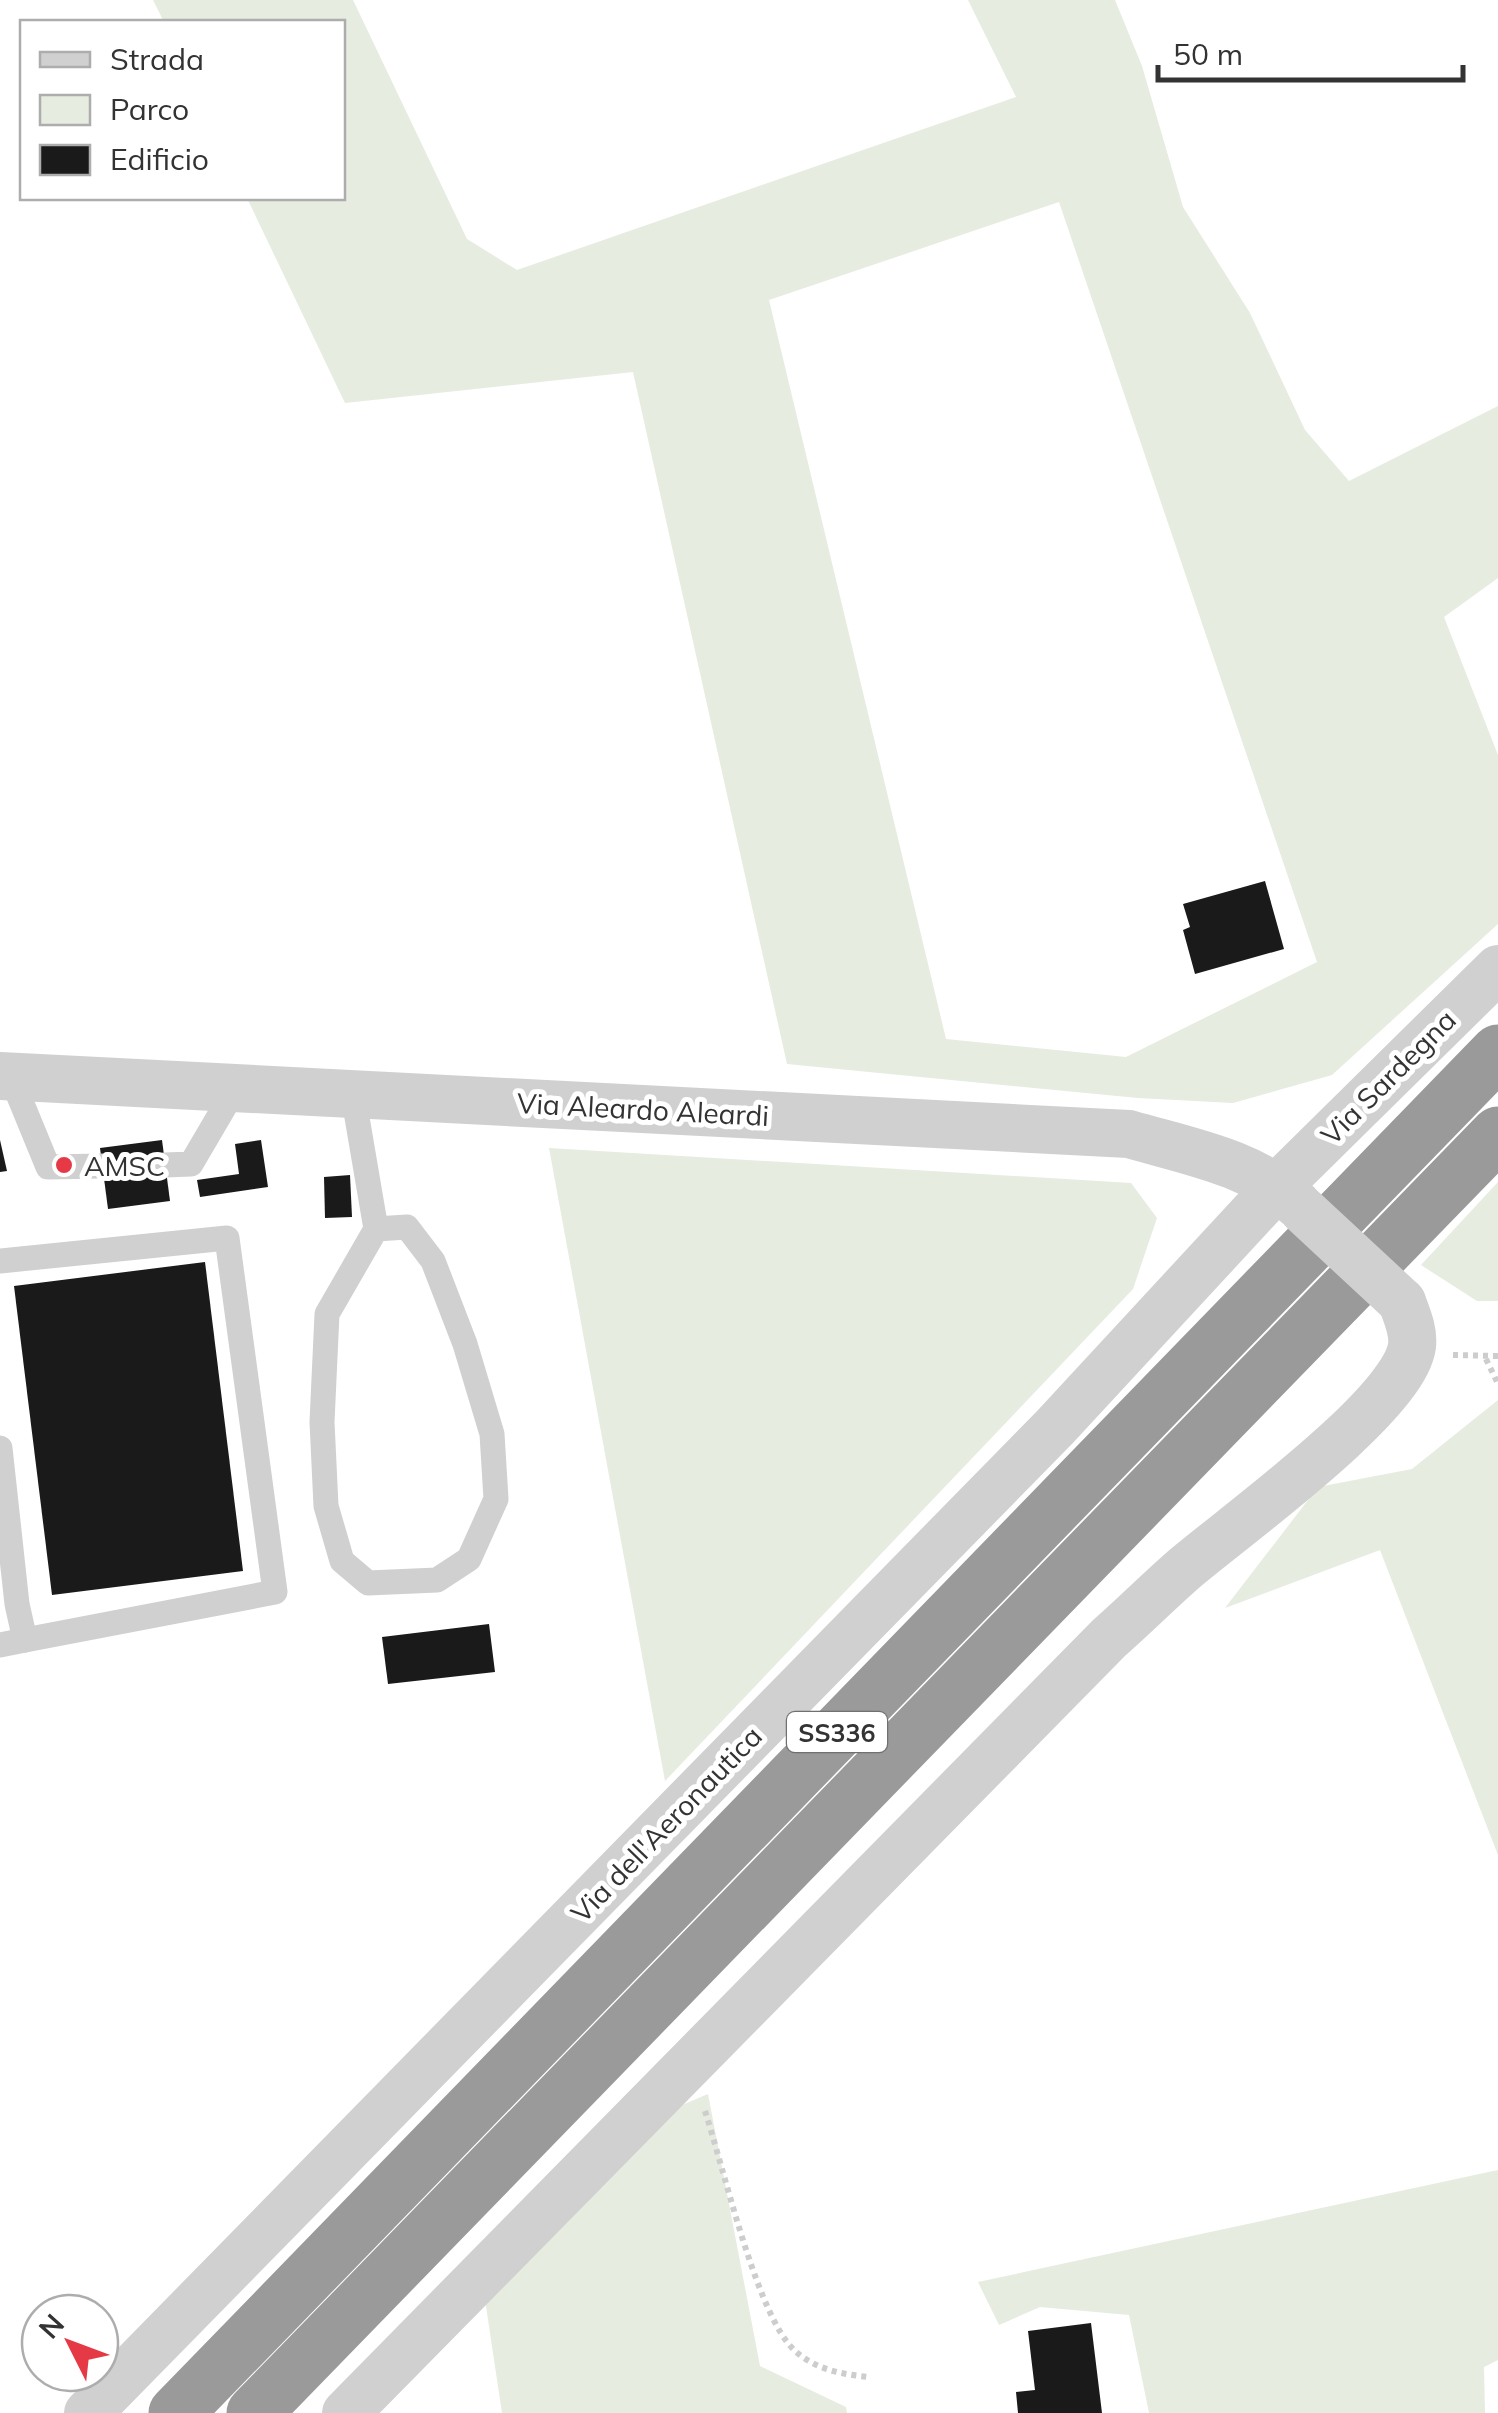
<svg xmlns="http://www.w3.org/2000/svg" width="1498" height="2413" viewBox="0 0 1498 2413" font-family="Mulish,sans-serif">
<rect width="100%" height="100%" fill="#fff"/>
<g fill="#e6ecdf" fill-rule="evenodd">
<path d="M153,0H353L467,239L517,270L1016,97L968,0H1115L1142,66L1183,207L1250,313L1305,430L1349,481L1498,406V578L1444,617L1498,755V924L1332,1075L1233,1103L1138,1098L787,1064L633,372L345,403L247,198H342V22H164ZM1059,202L1317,962L1126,1057L946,1039L769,300Z"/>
<path d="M549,1148L1131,1183L1157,1218L1133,1289L665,1781Z"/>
<path d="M1498,1182V1301H1477L1421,1265Z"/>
<path d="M1498,1400V1855L1380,1550L1225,1608L1318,1487L1412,1469Z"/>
<path d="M708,2094L760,2366L846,2407L847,2413H502L484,2293L656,2116Z"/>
<path d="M1498,2170V2360L1484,2367L1485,2413H1149L1129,2315L1040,2307L999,2325L978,2282Z"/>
</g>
<g fill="#1a1a1a">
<path d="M1265,881L1284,949L1195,974L1183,930L1190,927L1183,904Z"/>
<path d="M0,1140L7,1171L0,1172Z"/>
<path d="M162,1140L170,1201L108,1209L100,1148Z"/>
<path d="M261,1140L268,1187L200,1197L197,1180L239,1174L235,1144Z"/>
<path d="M350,1175L352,1217L325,1218L324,1177Z"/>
<path d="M205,1262L243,1571L52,1595L14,1286Z"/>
<path d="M489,1624L495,1672L388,1684L382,1637Z"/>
<path d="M1091,2323L1102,2413H1018L1016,2392L1035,2390L1028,2331Z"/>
</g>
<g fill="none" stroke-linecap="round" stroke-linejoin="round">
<g stroke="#cdcdcd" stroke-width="6" stroke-dasharray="5 5" stroke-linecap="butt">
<path d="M1453,1355L1498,1356"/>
<path d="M1486,1359L1498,1384"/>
<path d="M705,2111C724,2170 753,2297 787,2342C807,2368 839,2374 869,2377"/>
</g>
<g stroke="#d0d0d0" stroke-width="25">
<path d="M11,1077L48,1167L102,1166"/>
<path d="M353,1094L376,1229L327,1314L322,1422L326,1506L342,1561L368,1583L437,1580L469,1559L496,1499L492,1434L465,1344L433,1261L407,1227L376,1229"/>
<path d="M165,1165L191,1164L235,1089"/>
<path d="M0,1261L227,1238L275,1592L25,1640L17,1604L0,1448"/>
<path d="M0,1645L25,1640"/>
</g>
<g stroke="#d0d0d0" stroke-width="48">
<path d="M0,1076L1129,1134C1187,1151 1253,1162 1298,1205"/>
<path d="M88,2413L1055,1427L1278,1186L1498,969"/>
<path d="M346,2413L1109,1638C1134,1616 1158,1592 1183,1570C1232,1528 1404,1405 1412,1346C1414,1331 1407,1316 1402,1302"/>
</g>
<g stroke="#9a9a9a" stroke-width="55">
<path d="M176,2413L1498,1052"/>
<path d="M254,2413L1498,1134"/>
</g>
<path stroke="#d0d0d0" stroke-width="48" d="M1304,1211L1402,1302"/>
</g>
<circle fill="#e63946" stroke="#fff" stroke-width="4" cx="64" cy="1165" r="10"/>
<g text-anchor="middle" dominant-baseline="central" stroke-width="10" stroke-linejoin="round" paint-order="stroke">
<rect fill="#fff" stroke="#707070" stroke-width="2.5" x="787" y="1712" width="100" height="40" rx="8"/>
<g font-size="25" font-weight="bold" fill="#333">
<text x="837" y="1732">SS336</text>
</g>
<g font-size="28" fill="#333" stroke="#fff">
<text transform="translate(1388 1077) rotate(-45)">Via Sardegna</text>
<text transform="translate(643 1109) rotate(3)">Via Aleardo Aleardi</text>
<text transform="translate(666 1824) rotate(-46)">Via dell'Aeronautica</text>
</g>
<g font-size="28" fill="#333" stroke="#fff" text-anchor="start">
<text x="84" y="1165">AMSC</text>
</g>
</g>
<rect x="20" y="20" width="325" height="180" fill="#ffffff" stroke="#adadad" stroke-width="2.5"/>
<rect x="40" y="52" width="50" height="15" fill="#d0d0d0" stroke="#adadad" stroke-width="2.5"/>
<text x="110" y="70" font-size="30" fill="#333333">Strada</text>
<rect x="40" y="95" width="50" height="30" fill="#e6ecdf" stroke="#adadad" stroke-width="2.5"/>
<text x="110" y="120" font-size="30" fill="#333333">Parco</text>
<rect x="40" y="145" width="50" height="30" fill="#1a1a1a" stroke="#adadad" stroke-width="2.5"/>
<text x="110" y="170" font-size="30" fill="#333333">Edificio</text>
<g transform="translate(70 2343) rotate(312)"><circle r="48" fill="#ffffff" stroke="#adadad" stroke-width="2.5"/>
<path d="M0-8L18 38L0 25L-18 38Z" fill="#e63946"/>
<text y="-15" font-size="28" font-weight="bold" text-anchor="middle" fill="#333333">N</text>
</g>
<path d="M1158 65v15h305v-15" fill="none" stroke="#333333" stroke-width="5"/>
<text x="1173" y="65" font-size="30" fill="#333333" stroke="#ffffff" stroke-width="8" paint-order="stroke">50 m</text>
</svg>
